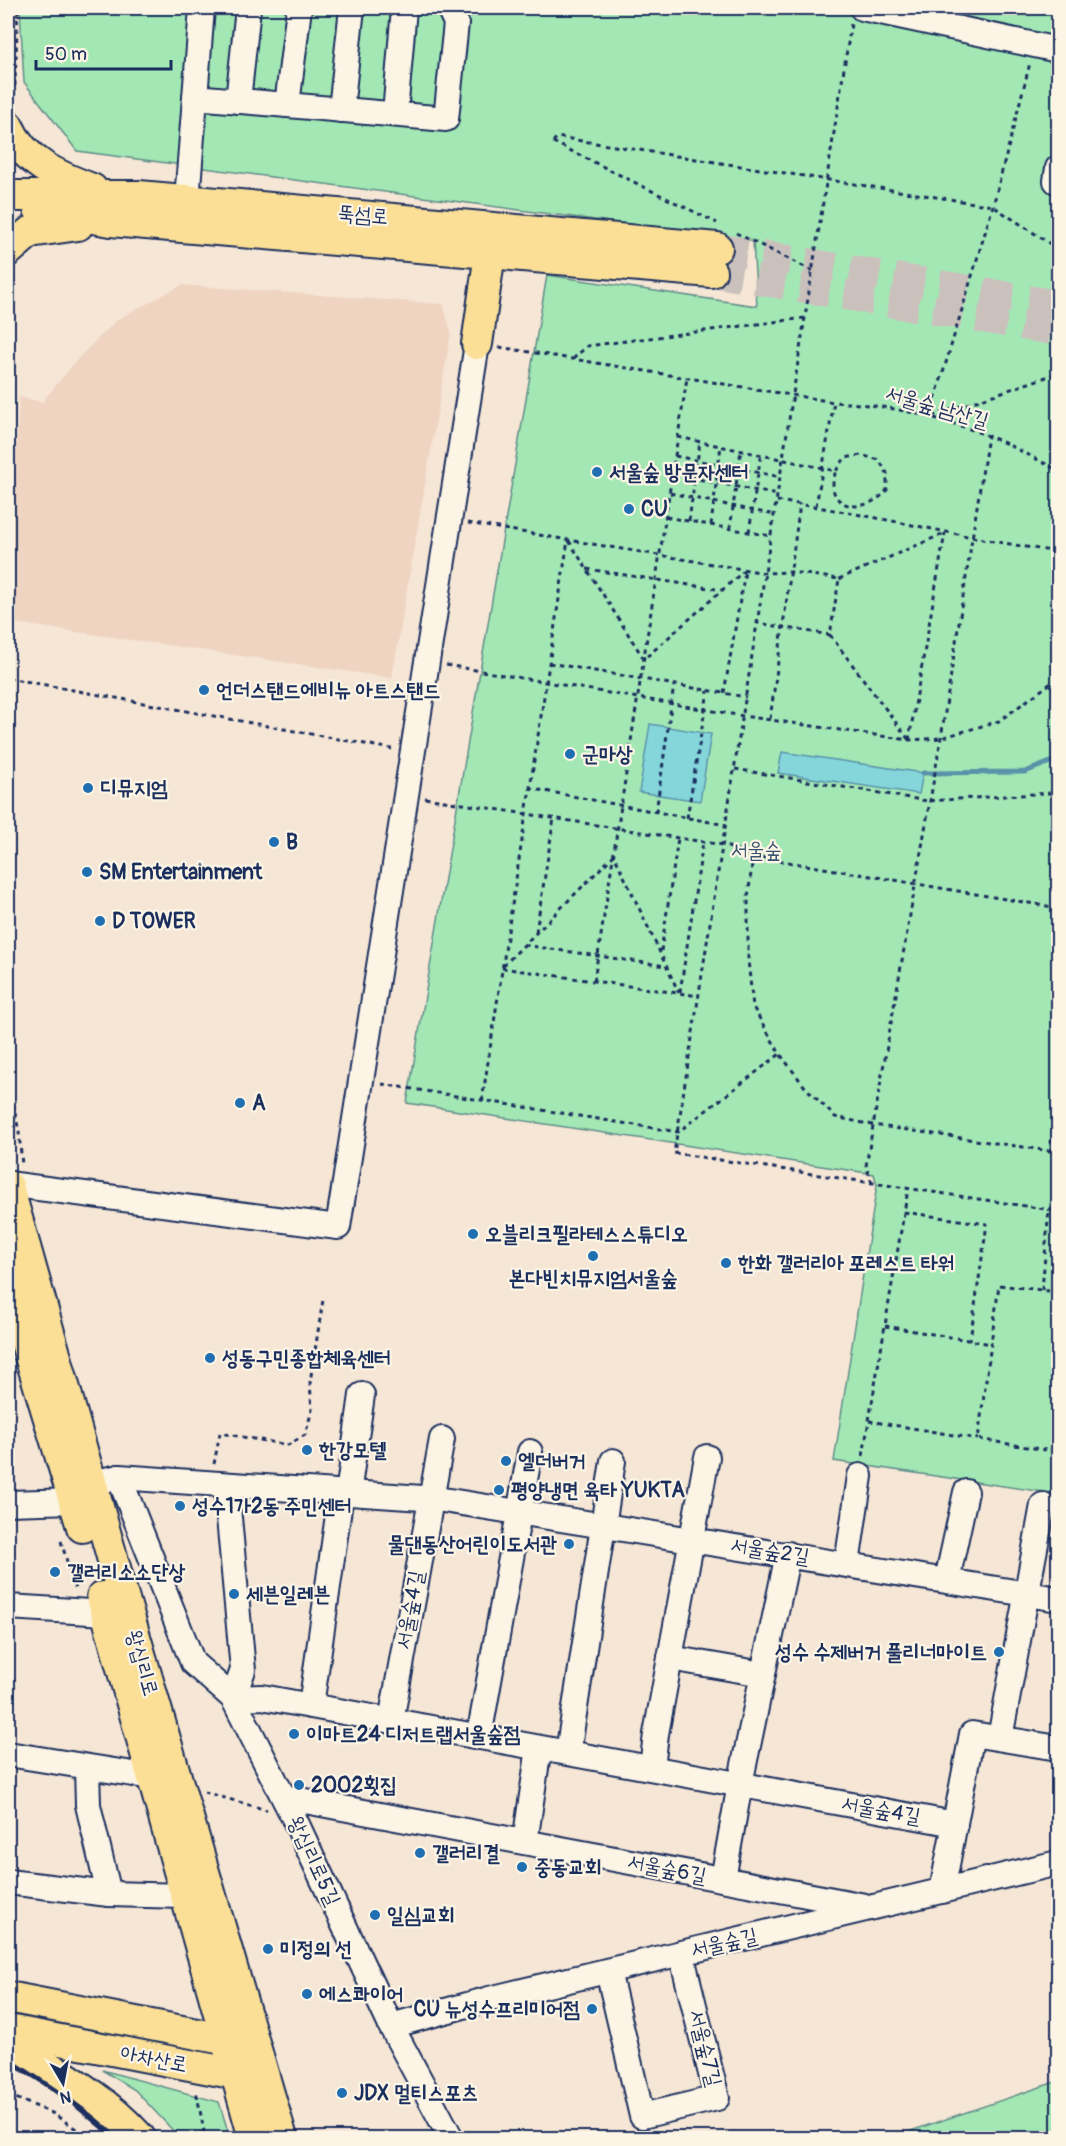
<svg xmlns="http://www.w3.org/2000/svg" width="1066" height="2146" viewBox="0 0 1066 2146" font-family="Pangolin,'Poor Story',sans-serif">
<rect width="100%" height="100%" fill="#f6e6d5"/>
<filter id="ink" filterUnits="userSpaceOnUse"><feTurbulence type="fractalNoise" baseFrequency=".0167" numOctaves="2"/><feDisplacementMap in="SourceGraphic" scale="12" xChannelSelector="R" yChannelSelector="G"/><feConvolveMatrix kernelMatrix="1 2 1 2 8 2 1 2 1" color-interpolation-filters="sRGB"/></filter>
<g filter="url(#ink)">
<path fill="#efd4c2" d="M182,285L443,304L451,332L392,678L8,622L19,397L42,402L81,355L118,319Z"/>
<g fill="#a3e8b4" stroke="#5f8c89" stroke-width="1.5">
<path d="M20,8H1058V1494L834,1461L877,1185L874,1174L407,1103L547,275L757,306L753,241L77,151L24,82Z"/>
<path d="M102,2070L219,2102L230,2138H180L135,2090Z"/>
<path d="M1058,2081V2138H890Z"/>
</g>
<g fill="#84d6db" stroke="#5a93a9" stroke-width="1.5">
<path d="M650,724L711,734L700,801L639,792Z"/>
<path d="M782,752L923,773L919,794L778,773Z"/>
</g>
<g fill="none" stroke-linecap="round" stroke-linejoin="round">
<path stroke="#5a93a9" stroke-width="5" d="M923,773L1025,772L1058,759"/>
<g stroke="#cac1bd" stroke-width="30" stroke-dasharray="30 15" stroke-linecap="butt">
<path d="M717,248L1058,305"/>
<path d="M711,272L1058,331"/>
</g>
<g stroke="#1b2f5e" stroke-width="28">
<g id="minor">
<path d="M862,8L1058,50"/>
<path d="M195,97L446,119L456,23L449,8"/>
<path d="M238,101L248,8"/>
<path d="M287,105L299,8"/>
<path d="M341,110L352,8"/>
<path d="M395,114L404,8"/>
<path d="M1058,168L1056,181L1058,182"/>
<path d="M187,200L202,8"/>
<path d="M8,1184L338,1227L477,344"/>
<path d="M119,1477L193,1663L233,1698L294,1818L391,2026L451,2138"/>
<path d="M92,1483L119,1477L437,1499L1058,1599"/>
<path d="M226,1485L243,1670L233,1698L262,1697L955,1824"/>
<path d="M348,1494L362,1395"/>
<path d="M8,1503L75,1501"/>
<path d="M847,1564L860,1476"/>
<path d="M947,1580L966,1492"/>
<path d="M8,1607L106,1613"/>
<path d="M670,1658L763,1674"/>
<path d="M311,1706L341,1494"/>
<path d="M391,1721L442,1439"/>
<path d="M479,1737L530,1452"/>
<path d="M1000,1738L1043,1505"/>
<path d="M568,1753L613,1461"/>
<path d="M8,1754L152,1777"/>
<path d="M87,1768L88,1805L109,1894"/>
<path d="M652,1768L656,1734L707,1457"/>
<path d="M284,1797L865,1906"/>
<path d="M525,1842L539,1748"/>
<path d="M723,1879L740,1784L788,1554"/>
<path d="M8,1882L109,1894L185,1896"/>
<path d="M942,1891L972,1734L1058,1748"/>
<path d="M608,1971L642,2116L717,2098L681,1953"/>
<path d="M391,2026L489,1999L1058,1863"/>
</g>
</g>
<g stroke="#1b2f5e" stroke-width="34">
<g id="major">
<path d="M8,126C24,162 57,176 92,189"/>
<path d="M8,196H139L717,248"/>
<path d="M39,209L111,221L711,272"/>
<path d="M8,251L30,232L78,225"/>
<path d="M477,344L490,253"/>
<path d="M8,1186L121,1589L282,2138"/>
<path d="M8,1284L82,1527"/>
<path d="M102,1597L254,2138"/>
<path d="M8,1997L243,2043"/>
<path d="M8,2030L252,2077"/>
<path d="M8,2046C57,2069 103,2097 140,2138"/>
</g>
</g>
<g stroke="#1b2f5e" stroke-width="3" stroke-dasharray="4.5 4.5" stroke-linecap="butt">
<path d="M851,24L674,1153L1058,1211"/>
<path d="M14,104L18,8"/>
<path d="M553,142L557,137L993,206L1058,249"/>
<path d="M553,142L717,223"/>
<path d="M736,233L813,271"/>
<path d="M8,297L10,275"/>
<path d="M499,347L834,402"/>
<path d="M573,359L587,346L805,318"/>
<path d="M930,416L993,206L1030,63"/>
<path d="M932,416L1058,373"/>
<path d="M678,437L836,471L845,458L861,455L879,460L887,473V490C865,517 821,509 836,471"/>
<path d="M675,456L781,477"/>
<path d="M673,474L778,495"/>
<path d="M670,493L775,515"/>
<path d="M777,501C872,514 964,538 1058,552"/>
<path d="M816,506L834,402C887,405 938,416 988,436C1012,445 1035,459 1058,470"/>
<path d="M666,517L771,536"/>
<path d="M689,521L700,441"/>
<path d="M468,523L765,573L791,572L839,579L830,635L758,623"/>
<path d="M711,525L721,445"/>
<path d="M730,529L741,450"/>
<path d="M749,532L761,454"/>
<path d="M569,541L644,659L745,570"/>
<path d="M587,569L722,590"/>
<path d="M839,579L943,534"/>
<path d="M830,635L909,740"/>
<path d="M549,663L746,697"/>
<path d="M446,665L743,716L909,740L941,738L999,721L1058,678"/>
<path d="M8,678L392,749"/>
<path d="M724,693L745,571"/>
<path d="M770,719L800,504"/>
<path d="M909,740L945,533"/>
<path d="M735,769L928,801L1050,793L1058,788"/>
<path d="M529,788L726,825"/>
<path d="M425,798L723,845L753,856L1058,908"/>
<path d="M656,812L674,685"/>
<path d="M687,818L708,691"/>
<path d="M753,856L748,898V960L753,1007L780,1054L805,1087L835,1117L873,1125L1050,1151L1058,1146"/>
<path d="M536,932L554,818"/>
<path d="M524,945L666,966"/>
<path d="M661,951L678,838"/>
<path d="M503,966L614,855L679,993"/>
<path d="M502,968L699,996"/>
<path d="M594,981L687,378"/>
<path d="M680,992L703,842"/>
<path d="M8,1078L19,1132L22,1165"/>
<path d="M382,1084L678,1132L780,1054"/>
<path d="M1058,1094L1050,1151L1058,1152"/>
<path d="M482,1101L568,540"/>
<path d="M872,1183L866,1166L941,738L988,436"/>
<path d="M904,1212L987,1224L970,1340"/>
<path d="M1042,1290L1049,1210"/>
<path d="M1058,1292L999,1285L978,1439L1058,1452"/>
<path d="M885,1326L991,1344"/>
<path d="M869,1421L978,1439"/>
<path d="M863,1456L908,1189"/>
<path d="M214,1464L220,1433L288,1445L305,1435L312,1410L310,1382L323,1300"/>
<path d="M61,1541L76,1592"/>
<path d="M204,1792L267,1810"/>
<path d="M8,2095L52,2113L90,2138"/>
<path d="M185,2138L204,2131L196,2090"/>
</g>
<use href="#minor" stroke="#fcf5e5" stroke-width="24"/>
<use href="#major" stroke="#fbdf96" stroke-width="30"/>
<path stroke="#1b2f5e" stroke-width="4.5" d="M8,2059L67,2098L115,2138"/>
</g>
</g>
<g fill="#1f6fb2" stroke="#fcf5e5" stroke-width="2">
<circle cx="597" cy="472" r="6"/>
<circle cx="629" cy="509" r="6"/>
<circle cx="204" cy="690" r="6"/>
<circle cx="570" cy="754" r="6"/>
<circle cx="88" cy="788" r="6"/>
<circle cx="274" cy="842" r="6"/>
<circle cx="87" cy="872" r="6"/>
<circle cx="100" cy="921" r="6"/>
<circle cx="240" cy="1103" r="6"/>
<circle cx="473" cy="1234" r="6"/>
<circle cx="593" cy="1256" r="6"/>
<circle cx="726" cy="1263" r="6"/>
<circle cx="210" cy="1358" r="6"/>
<circle cx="307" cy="1450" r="6"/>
<circle cx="506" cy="1461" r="6"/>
<circle cx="499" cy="1490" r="6"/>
<circle cx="180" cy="1506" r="6"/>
<circle cx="569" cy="1544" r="6"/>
<circle cx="55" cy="1572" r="6"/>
<circle cx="234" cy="1594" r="6"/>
<circle cx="999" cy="1652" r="6"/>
<circle cx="294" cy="1734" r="6"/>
<circle cx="299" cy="1785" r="6"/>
<circle cx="420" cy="1853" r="6"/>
<circle cx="522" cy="1867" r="6"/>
<circle cx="375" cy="1915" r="6"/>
<circle cx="268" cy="1949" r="6"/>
<circle cx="307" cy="1994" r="6"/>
<circle cx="592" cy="2009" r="6"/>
<circle cx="342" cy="2093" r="6"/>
</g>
<g text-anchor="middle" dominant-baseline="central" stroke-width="4.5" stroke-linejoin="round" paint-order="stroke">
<g font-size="21" fill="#1b2f5e" stroke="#fcf5e5">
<text transform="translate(363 215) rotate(5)">뚝섬로</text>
<text transform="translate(937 407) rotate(16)">서울숲 남산길</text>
<text transform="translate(770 1551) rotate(9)">서울숲2길</text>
<text transform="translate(410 1610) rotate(-80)">서울숲4길</text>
<text transform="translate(142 1663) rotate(74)">왕십리로</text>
<text transform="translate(881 1810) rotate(10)">서울숲4길</text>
<text transform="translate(314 1861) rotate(65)">왕십리로5길</text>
<text transform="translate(667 1869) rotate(11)">서울숲6길</text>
<text transform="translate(724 1943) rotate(-13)">서울숲길</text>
<text transform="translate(705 2048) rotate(76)">서울숲7길</text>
<text transform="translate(154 2059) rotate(11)">아차산로</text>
</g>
<g font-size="21" font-weight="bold" fill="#1b2f5e" stroke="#fcf5e5" text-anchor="start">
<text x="609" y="472">서울숲 방문자센터</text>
<text x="641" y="509">CU</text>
<text x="216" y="690">언더스탠드에비뉴 아트스탠드</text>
<text x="582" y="754">군마상</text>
<text x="100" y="788">디뮤지엄</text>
<text x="286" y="842">B</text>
<text x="99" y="872">SM Entertainment</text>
<text x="112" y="921">D TOWER</text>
<text x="252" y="1103">A</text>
<text x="485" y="1234">오블리크필라테스스튜디오</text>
<text x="738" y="1263">한화 갤러리아 포레스트 타워</text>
<text x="593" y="1278" text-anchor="middle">본다빈치뮤지엄서울숲</text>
<text x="222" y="1358">성동구민종합체육센터</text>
<text x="319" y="1450">한강모텔</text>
<text x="518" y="1461">엘더버거</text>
<text x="511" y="1490">평양냉면 육타 YUKTA</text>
<text x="192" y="1506">성수1가2동 주민센터</text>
<text x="557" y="1544" text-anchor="end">물댄동산어린이도서관</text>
<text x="67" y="1572">갤러리소소단상</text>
<text x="246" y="1594">세븐일레븐</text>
<text x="987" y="1652" text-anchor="end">성수 수제버거 풀리너마이트</text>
<text x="306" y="1734">이마트24 디저트랩서울숲점</text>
<text x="311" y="1785">2002횟집</text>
<text x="432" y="1853">갤러리결</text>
<text x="534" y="1867">중동교회</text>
<text x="387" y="1915">일심교회</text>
<text x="280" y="1949">미정의 선</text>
<text x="319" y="1994">에스콰이어</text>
<text x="580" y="2009" text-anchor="end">CU 뉴성수프리미어점</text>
<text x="354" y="2093">JDX 멀티스포츠</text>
</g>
<g font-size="21" fill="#36546f" stroke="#fcf5e5">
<text x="756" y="850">서울숲</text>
</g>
</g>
<rect width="1066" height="2146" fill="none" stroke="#fcf5e5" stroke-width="30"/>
<rect x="15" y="15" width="1036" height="2116" fill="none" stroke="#1b2f5e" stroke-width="2" filter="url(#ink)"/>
<g transform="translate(63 2083) rotate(170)" stroke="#fcf5e5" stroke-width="4.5" paint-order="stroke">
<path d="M0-4.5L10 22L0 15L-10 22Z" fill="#1b2f5e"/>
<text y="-9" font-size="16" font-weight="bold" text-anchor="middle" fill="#1b2f5e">N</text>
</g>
<path d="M36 60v9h135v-9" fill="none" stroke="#1b2f5e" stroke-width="3"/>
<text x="45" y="60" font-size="18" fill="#1b2f5e" stroke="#fcf5e5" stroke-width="4.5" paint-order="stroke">50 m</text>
</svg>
